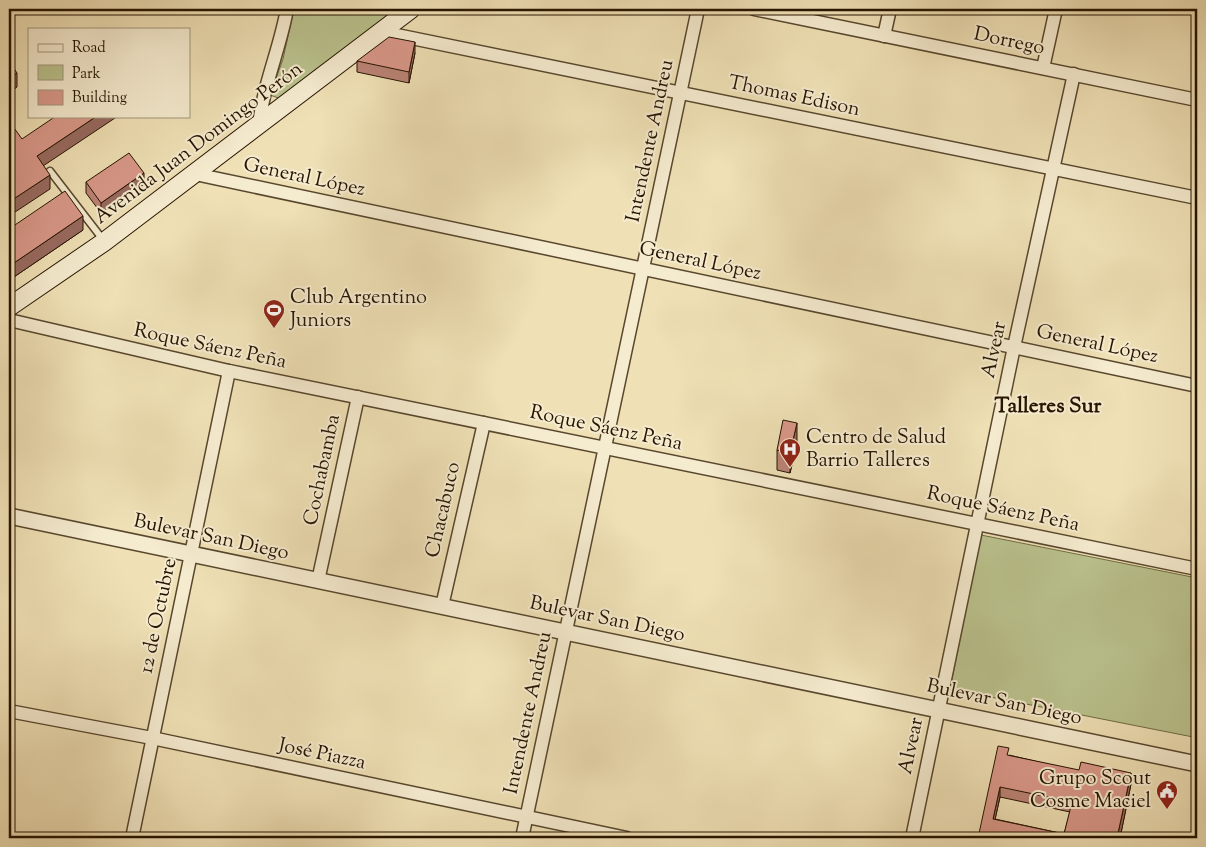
<svg xmlns="http://www.w3.org/2000/svg" width="1206" height="847" viewBox="0 0 1206 847" font-family="'Sorts Mill Goudy',serif">
<rect width="100%" height="100%" fill="#efe0b5"/>
<filter id="stains"><feTurbulence type="fractalNoise" baseFrequency=".004" numOctaves="4"/><feColorMatrix values="0 0 0 0 .2 0 0 0 0 .09 0 0 0 0 .02 0 0 0 .5 -.17"/></filter>
<radialGradient id="worn" r=".72"><stop offset=".6" stop-color="#630" stop-opacity="0"/><stop offset="1" stop-color="#630" stop-opacity=".3"/></radialGradient>
<g fill="#bac28d" stroke="#706b46">
<path d="M294,9H399L281,99L270,95L283,59Z"/>
<path d="M981,535L1197,578V714L1193,737L950,689Z"/>
</g>
<g fill="none" stroke-linecap="round" stroke-linejoin="round">
<g stroke="#58472d" stroke-width="9">
<path id="service" d="M50,171L104,241"/>
</g>
<g stroke="#58472d" stroke-width="15">
<g id="minor">
<path d="M754,9L1197,100"/>
<path d="M382,32L1197,198"/>
<path d="M884,36L890,9"/>
<path d="M1043,68L1056,9"/>
<path d="M259,126C263,85 280,49 287,9"/>
<path d="M195,174L1197,386"/>
<path d="M9,320L229,371L1197,569"/>
<path d="M318,581L358,397"/>
<path d="M442,606L484,423"/>
<path d="M9,711L152,738L627,838"/>
<path d="M132,838L229,371"/>
<path d="M522,838L698,9"/>
<path d="M912,838L1014,347L1074,74"/>
</g>
</g>
<g stroke="#58472d" stroke-width="18">
<path id="tertiary" d="M9,516L1197,764"/>
</g>
<g stroke="#261400" stroke-width="20">
<path id="secondary" d="M9,307L104,242L411,9"/>
</g>
<use href="#service" stroke="#f5ebcf" stroke-width="6"/>
<use href="#minor" stroke="#f5ebcf" stroke-width="12"/>
<use href="#tertiary" stroke="#f5ebcf" stroke-width="15"/>
<use href="#secondary" stroke="#f5ebcf" stroke-width="18"/>
</g>
<g fill="#bb8376" stroke="#261400" fill-rule="evenodd">
<path d="M415,53L409,83L357,72V61Z"/>
<path d="M86,182L144,184L101,213L86,193Z"/>
<path d="M9,229L83,230L11,279L9,276Z"/>
<path d="M797,443L790,473L777,470V450Z"/>
<path d="M1009,755L1131,784L1120,838H978ZM1000,797L1070,812L1064,834L995,819Z"/>
</g>
<g fill="#986a60" stroke="#261400">
<path d="M415,42V53L409,83V72Z"/>
<path d="M17,73V87L9,93V79Z"/>
<path d="M97,116H118L37,170V156Z"/>
<path d="M144,173V184L101,213V203Z"/>
<path d="M50,175V189L9,216V202Z"/>
<path d="M83,216V230L11,279V265Z"/>
<path d="M797,423V443L790,473V453Z"/>
<path d="M1131,773V784L1120,838H1117Z"/>
<path d="M1000,787V797L993,829V819Z"/>
</g>
<g fill="#d99889" stroke="#261400" fill-rule="evenodd">
<path d="M389,37L415,42L409,72L357,61Z"/>
<path d="M9,61L17,73L9,79Z"/>
<path d="M56,116H97L37,156L50,175L9,202V121L22,139Z"/>
<path d="M129,153L144,173L101,203L86,182Z"/>
<path d="M65,191L83,216L11,265L9,261V229Z"/>
<path d="M783,420L797,423L790,453L777,450Z"/>
<path d="M998,746L1009,748L1007,755L1079,770L1081,762L1131,773L1117,838H978ZM1000,787L1072,802L1064,834L993,819Z"/>
</g>
<defs>
<g id="stadium-pin" transform="scale(1.125)"><path d="M0 17L-7.5 6A9.5 9.5 0 1 1 7.5 6Z" fill="#8f2418" stroke="#f5ebcf"/><path d="M0-5a6.5 5 0 1 0 0 10a6.5 5 0 1 0 0-10ZM-3.5-1.8h7v3.6h-7Z" fill="#fff"/></g>
<g id="hospital-pin" transform="scale(1.125)"><path d="M0 17L-7.5 6A9.5 9.5 0 1 1 7.5 6Z" fill="#8f2418" stroke="#f5ebcf"/><path d="M-5-5h3v3.5h4V-5h3V5h-3V1.5h-4V5h-3Z" fill="#fff"/></g>
<g id="civic-pin" transform="scale(1.125)"><path d="M0 17L-7.5 6A9.5 9.5 0 1 1 7.5 6Z" fill="#8f2418" stroke="#f5ebcf"/><path d="M-.6-6.5H3V-4.5H.6V-3L4-1V1h2V6H-6V1h2V-1L-.6-3ZM-1.2 2.5V6h2.4V2.5Z" fill="#fff"/></g>
</defs>
<g fill-rule="evenodd">
<use href="#stadium-pin" x="274" y="310"/>
<use href="#hospital-pin" x="790" y="449"/>
<use href="#civic-pin" x="1167" y="791"/>
</g>
<g text-anchor="middle" dominant-baseline="central" stroke-width="4" stroke-linejoin="round" paint-order="stroke">
<g font-size="20" fill="#261400" stroke="#f5ebcf">
<text transform="translate(1009 42) rotate(12)">Dorrego</text>
<text transform="translate(794 97) rotate(12)">Thomas Edison</text>
<text transform="translate(651 141) rotate(-78)">Intendente Andreu</text>
<text transform="translate(199 144) rotate(-37)">Avenida Juan Domingo Perón</text>
<text transform="translate(304 178) rotate(12)">General López</text>
<text transform="translate(700 262) rotate(12)">General López</text>
<text transform="translate(1097 345) rotate(12)">General López</text>
<text transform="translate(210 347) rotate(12)">Roque Sáenz Peña</text>
<text transform="translate(995 350) rotate(-78)">Alvear</text>
<text transform="translate(606 429) rotate(12)">Roque Sáenz Peña</text>
<text transform="translate(323 470) rotate(-78)">Cochabamba</text>
<text transform="translate(444 510) rotate(-77)">Chacabuco</text>
<text transform="translate(1003 510) rotate(12)">Roque Sáenz Peña</text>
<text transform="translate(211 538) rotate(12)">Bulevar San Diego</text>
<text transform="translate(159 616) rotate(-78)">12 de Octubre</text>
<text transform="translate(607 620) rotate(12)">Bulevar San Diego</text>
<text transform="translate(1004 703) rotate(12)">Bulevar San Diego</text>
<text transform="translate(529 713) rotate(-78)">Intendente Andreu</text>
<text transform="translate(912 746) rotate(-78)">Alvear</text>
<text transform="translate(322 755) rotate(12)">José Piazza</text>
</g>
<g font-size="20" fill="#261400" stroke="#f5ebcf" text-anchor="start">
<text x="290" y="298">Club Argentino<tspan x="290" dy="23">Juniors</tspan></text>
<text x="806" y="438">Centro de Salud<tspan x="806" dy="23">Barrio Talleres</tspan></text>
<text x="1151" y="779" text-anchor="end">Grupo Scout<tspan x="1151" dy="23">Cosme Maciel</tspan></text>
</g>
<g font-size="21" font-weight="bold" fill="#261400" stroke="#f5ebcf">
<text x="1048" y="407">Talleres Sur</text>
</g>
</g>
<rect width="1206" height="847" fill="none" stroke="#efe0b5" stroke-width="30"/>
<rect x="10" y="10" width="1186" height="827" fill="none" stroke="#261400" stroke-width="2.5"/>
<rect x="15" y="15" width="1176" height="817" fill="none" stroke="#261400"/>
<rect x="28" y="28" width="162" height="90" fill="#f5ebcf" stroke="#a2957c"/>
<rect x="38" y="44" width="25" height="8" fill="#f5ebcf" stroke="#a2957c"/>
<text x="72" y="52" font-size="15" fill="#261400">Road</text>
<rect x="38" y="65" width="25" height="15" fill="#bac28d" stroke="#a2957c"/>
<text x="72" y="78" font-size="15" fill="#261400">Park</text>
<rect x="38" y="90" width="25" height="15" fill="#d99889" stroke="#a2957c"/>
<text x="72" y="102" font-size="15" fill="#261400">Building</text>
<rect width="100%" height="100%" filter="url(#stains)"/>
<rect width="100%" height="100%" fill="url(#worn)"/>
</svg>
